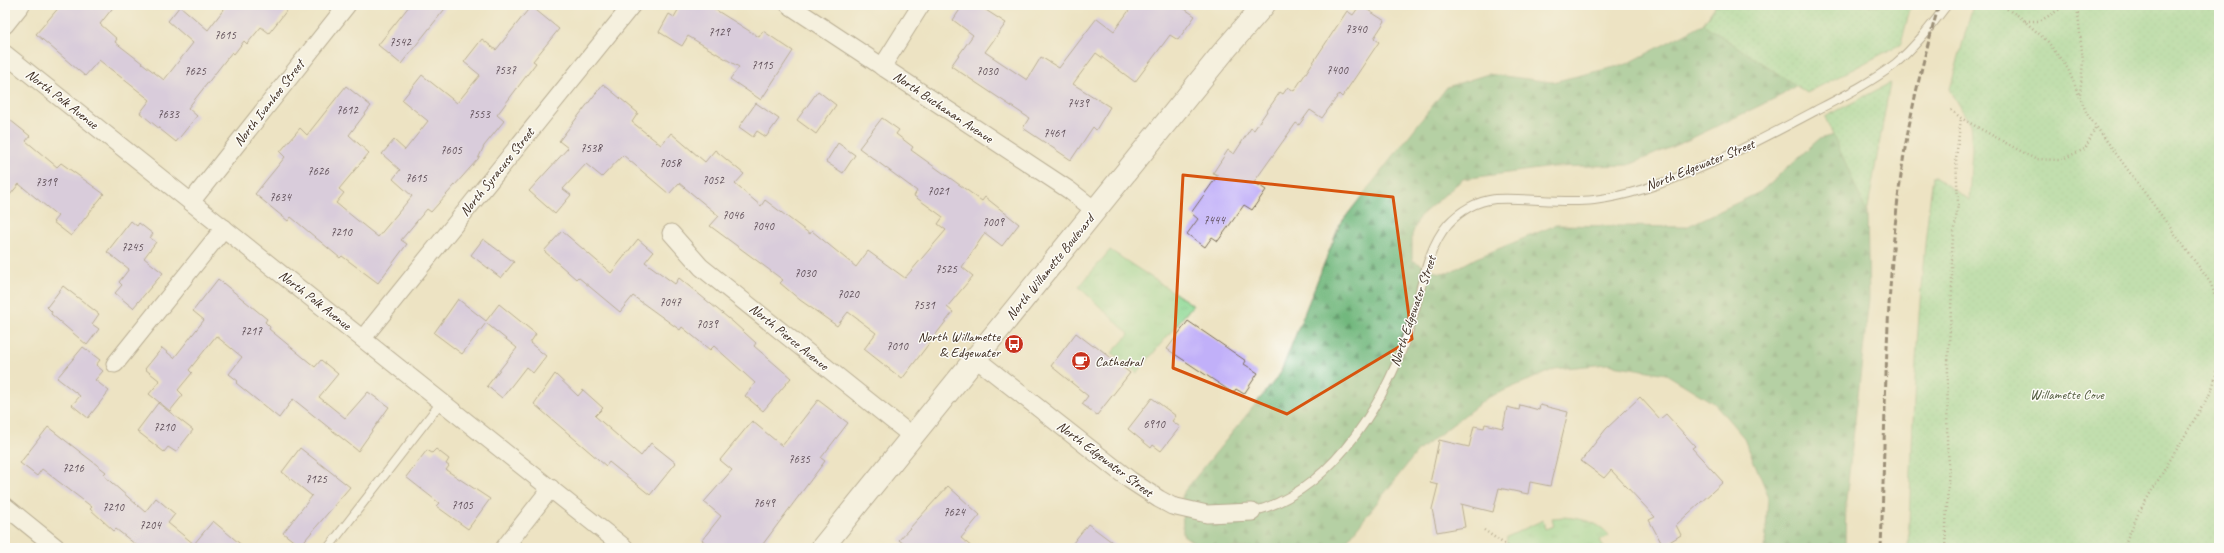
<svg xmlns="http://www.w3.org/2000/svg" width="2224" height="553" viewBox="0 0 2224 553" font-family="Caveat,sans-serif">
<defs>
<pattern id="grass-tufts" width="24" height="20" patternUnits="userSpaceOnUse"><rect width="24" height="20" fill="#8ed894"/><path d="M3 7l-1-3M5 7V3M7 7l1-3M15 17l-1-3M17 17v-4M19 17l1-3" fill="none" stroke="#7bba7f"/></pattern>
<pattern id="forest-firs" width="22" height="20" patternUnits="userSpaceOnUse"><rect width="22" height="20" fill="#72b87e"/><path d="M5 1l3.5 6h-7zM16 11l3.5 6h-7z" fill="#5f9667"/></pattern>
<pattern id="park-dots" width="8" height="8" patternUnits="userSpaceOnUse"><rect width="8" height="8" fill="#8ed894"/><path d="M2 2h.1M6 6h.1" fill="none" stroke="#7bba7f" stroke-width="1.8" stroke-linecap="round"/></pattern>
</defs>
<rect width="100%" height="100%" fill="#fdfcf7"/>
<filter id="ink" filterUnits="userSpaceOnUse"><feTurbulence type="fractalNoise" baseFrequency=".025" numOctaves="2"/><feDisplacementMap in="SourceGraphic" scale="8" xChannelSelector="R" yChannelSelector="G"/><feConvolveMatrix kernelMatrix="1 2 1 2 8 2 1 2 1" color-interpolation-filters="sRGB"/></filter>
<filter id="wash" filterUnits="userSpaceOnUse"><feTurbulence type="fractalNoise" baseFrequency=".012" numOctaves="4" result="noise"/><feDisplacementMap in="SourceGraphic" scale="16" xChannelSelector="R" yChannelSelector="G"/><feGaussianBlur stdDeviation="0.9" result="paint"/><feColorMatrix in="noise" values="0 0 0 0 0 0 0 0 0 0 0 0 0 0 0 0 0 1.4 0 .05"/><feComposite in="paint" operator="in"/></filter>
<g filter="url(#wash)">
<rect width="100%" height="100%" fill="#ede3c3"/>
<g fill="url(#grass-tufts)" stroke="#648159">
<path d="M1110,250L1193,305L1137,373L1112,353L1129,334L1079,287Z"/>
<path d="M1564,517C1583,519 1597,521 1609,535L1600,540L1604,548H1514L1506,543L1507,537L1543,520L1545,529L1554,526L1552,518Z"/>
</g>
<path fill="url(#forest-firs)" stroke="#56714e" d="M1716,5L1870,36L1782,95L1688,140L1629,165L1553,167L1463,179L1419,217L1412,235V260L1436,272L1448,273L1476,258L1556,225L1686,227L1760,192L1819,139L1848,131L1878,140L1867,213L1869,299L1846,500L1845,548H1765L1768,495L1744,438L1715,404L1666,374L1607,364L1555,369L1487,398L1418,451L1341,548H1201L1183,535L1182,494L1280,374L1340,224L1447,87L1488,74L1552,82L1627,64L1703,24Z"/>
<g fill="url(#park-dots)" stroke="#648159">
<path d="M1716,5H1911L1901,44L1807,93L1703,24Z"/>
<path d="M1973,5H2219V548H1908C1913,424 1916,300 1933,176L1969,200L1972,148L1970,124L1950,89Z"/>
<path d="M1890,83L1867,213L1825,117Z"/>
</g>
<g id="blocks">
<g fill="#c1b0f9">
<path d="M61,5H115L100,24L117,39L115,42L164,80L193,43L168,21L180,6L208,30L227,5H291L269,33L261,27L247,44L244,41L234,54L232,52L188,108L197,116L176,142L140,113L150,100L99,60L85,76L36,34Z"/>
<path d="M410,5H448L401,64L378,45Z"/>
<path d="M681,5H708L759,37L763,31L793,51L761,100L730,79L739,67L688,36L682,46L659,32L669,14L674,17Z"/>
<path d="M963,5H978L1006,23L985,52L1027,80L1041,57L1059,68L1097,18L1114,31L1133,5H1179L1195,16L1178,40L1170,35L1135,82L1096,53L1073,84L1110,107L1096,130L1093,127L1071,160L1023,128L1029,118L951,66L973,35L953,20Z"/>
<path d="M1360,5L1385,21L1374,38L1379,42L1342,97L1339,94L1322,118L1310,110L1299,125L1296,123L1254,182L1266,190L1252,210L1244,205L1218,241L1212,237L1205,247L1187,234L1198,219L1191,213L1218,175L1213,173L1228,150L1234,154L1251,128L1254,130L1280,92L1283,94L1288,87L1294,91L1347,11L1353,15Z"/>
<path d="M531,6L559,29L533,61L536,63L497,115L504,121L484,146L478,159L431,212L427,209L401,240L407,244L378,283L342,256L340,258L291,217L288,221L255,194L285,157L280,152L300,128L307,135L346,86L371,106L349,135L369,153L339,189L344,193L336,203L378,237L412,196L393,179L400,170L382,154L394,140L405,150L428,121L402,100L422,75L457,103L480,75L464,62L482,39L496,50Z"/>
<path d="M603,84L638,113L632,122L661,145L671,133L705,162L715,150L744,174L735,184L761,206L765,200L810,234L812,231L856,267L868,251L905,278L946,230L938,224L943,217L914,196L917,191L859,148L882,118L899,130L896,134L913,147L911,150L982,201L985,197L1019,224L1002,246L985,233L962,267L973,276L947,307L953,312L902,379L864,349L876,333L848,312L837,326L800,300L780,283L783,280L710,226L719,216L679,183L669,194L623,155L602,177L586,164L563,189L571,195L555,214L529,191L568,148L559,141Z"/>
<path d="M818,91L836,105L816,134L797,120Z"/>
<path d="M756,103L779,119L766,137L757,131L753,137L739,127Z"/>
<path d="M5,116L30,136L26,141L57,167L61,163L104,194L71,236L53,222L58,216L19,184L5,201Z"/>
<path d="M838,143L855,155L843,173L826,162Z"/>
<path d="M131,221L137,226L139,223L153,234L150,238L156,242L144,258L163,273L133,308L115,293L122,285L119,282L129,269L107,252Z"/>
<path d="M562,231L611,273L638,239L653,252L645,262L675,284L679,278L733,322L756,343L754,346L791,378L763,411L745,396L755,383L714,346L710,350L682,327L680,330L633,296L620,312L578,277L576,279L544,251Z"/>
<path d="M483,239L514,262L501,278L471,255Z"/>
<path d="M218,279L267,319L265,322L270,327L269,329L315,367L321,360L338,374L319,397L345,418L368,392L389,407L358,451L293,399L279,418L236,383L238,381L229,374L242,357L216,336L189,370L192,373L178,390L183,395L170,411L149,394L160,381L145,369L162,348L174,358L204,320L193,311Z"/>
<path d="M63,286L99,314L92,324L99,329L87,345L51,314L52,312L47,307Z"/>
<path d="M458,299L486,321L499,304L536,334L530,343L546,356L533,373L526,367L502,398L487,386L517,348L486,323L462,354L434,333Z"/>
<path d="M1188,321L1246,361L1244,364L1258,373L1244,394L1236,389L1233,393L1167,349Z"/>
<path d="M1076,333L1093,346L1095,345L1130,373L1097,415L1082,404L1088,396L1051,366Z"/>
<path d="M83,347L100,360L96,365L103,371L95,380L109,391L88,418L72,405L80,396L57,378Z"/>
<path d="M555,374L578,396L583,390L603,408L595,416L641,456L651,443L676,463L650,495L609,462L606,466L534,404Z"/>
<path d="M1640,397L1660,419L1666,414L1695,446L1692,448L1723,482L1676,525L1681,535L1663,546L1649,520L1655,517L1611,470L1604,478L1581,461L1606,429Z"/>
<path d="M1152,398L1176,416L1172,421L1180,427L1161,451L1153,445L1151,448L1128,429Z"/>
<path d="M818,400L848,423L821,458L825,461L760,548H712L702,540L721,516L704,502L732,470L720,460L752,421L782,446Z"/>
<path d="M158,403L193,430L176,452L168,447L164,452L137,431Z"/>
<path d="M1520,405L1539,410L1540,405L1568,412L1550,486L1530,482L1528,494L1499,488L1493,512L1461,504L1465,527L1437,532L1432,509L1438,485L1430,483L1439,440L1469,447L1474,426L1484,428L1485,424L1503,428L1507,407L1519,410Z"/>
<path d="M48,427L106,472L103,475L145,512L156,498L175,514L168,523L194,544L213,521L245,548H140L116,529L114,531L90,509L92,507L42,469L37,476L20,463Z"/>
<path d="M300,448L350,487L300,546L283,533L312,496L282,472Z"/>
<path d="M436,449L449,459L446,464L449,466L446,470L490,499L468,529L436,506L439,503L406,477L427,450L432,453Z"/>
<path d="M948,486L980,515L961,538L973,548H909L899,540Z"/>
<path d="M1088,524L1120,548H1069Z"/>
</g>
</g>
</g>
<g filter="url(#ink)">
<use href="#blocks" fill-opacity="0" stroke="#796b58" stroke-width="1"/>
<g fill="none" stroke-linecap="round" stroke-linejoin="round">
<g stroke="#796b58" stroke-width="10">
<g id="lane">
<path d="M1252,512C1336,490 1390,395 1413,317C1422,287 1427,248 1448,224C1460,211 1477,201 1495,199C1528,197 1561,204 1594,200C1664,192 1753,144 1815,111C1842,97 1870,83 1895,64C1915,47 1931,26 1947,5"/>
<path d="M328,548L442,401"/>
</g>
</g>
<g stroke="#796b58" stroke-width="19">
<g id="street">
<path d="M789,5L1069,190L1096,211"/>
<path d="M5,25L21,5"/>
<path d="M5,54L625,548"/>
<path d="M882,67L921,5"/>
<path d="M191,202L347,5"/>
<path d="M671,233L701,267L912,436"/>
<path d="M363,338L632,5"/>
<path d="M975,358L1130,480L1159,499L1172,506L1207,514L1252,512"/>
<path d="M115,364L224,228"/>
<path d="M5,506L57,548"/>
<path d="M504,548L551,488"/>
</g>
</g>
<g stroke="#796b58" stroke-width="24">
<path id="secondary" d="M822,548L1224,51L1264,5"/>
</g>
<g stroke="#796b58" stroke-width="2.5" stroke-dasharray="1 3" stroke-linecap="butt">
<path d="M2000,5L2019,16L2048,42L2068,69L2087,114L2210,282L2219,305"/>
<path d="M2077,5L2083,61L2080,95"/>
<path d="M2025,21H2040L2067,5"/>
<path d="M1951,110L1961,118L2035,159L2060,160L2085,149L2096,126"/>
<path d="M1484,530L1510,548"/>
<path d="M1945,548L1949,463L1947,443L1948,363L1952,291V247L1958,204L1956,158L1961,118"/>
<path d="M2123,548L2139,512L2211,392L2216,375L2219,331"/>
</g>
<use href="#lane" stroke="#fff" stroke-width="8"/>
<use href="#street" stroke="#fff" stroke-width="17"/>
<use href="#secondary" stroke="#fff" stroke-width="22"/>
<path stroke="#3b2a1e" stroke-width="3" stroke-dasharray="6 3" stroke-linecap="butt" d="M1881,548C1886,419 1884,289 1903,161C1911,108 1924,56 1939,5"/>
</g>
</g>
<path d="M0 0H2224V553H0ZM1183,175L1393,197L1412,339L1287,414L1173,368Z" fill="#ede3c3" fill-opacity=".55" fill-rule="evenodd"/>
<path fill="none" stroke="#d7540e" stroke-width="3" stroke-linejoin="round" d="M1183,175L1393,197L1412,339L1287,414L1173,368Z"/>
<defs>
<g id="bus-disc" transform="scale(1)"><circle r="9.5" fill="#c8321e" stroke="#fdfcf7"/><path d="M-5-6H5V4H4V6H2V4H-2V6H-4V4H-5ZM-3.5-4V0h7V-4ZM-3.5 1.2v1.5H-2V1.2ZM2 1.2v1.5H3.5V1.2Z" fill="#fff"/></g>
<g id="cafe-disc" transform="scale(1)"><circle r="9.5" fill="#c8321e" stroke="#fdfcf7"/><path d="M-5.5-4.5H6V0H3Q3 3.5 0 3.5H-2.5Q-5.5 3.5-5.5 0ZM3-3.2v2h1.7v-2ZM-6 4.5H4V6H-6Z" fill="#fff"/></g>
</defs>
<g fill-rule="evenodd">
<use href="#bus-disc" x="1014" y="344"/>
<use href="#cafe-disc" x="1081" y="361"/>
</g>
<g text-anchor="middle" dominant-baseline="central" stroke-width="3" stroke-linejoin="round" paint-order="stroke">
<g font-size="12" fill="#5c4c55">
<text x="1356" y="29">7340</text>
<text x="719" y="32">7129</text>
<text x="225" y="35">7615</text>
<text x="400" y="42">7542</text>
<text x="762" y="65">7115</text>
<text x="505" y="70">7537</text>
<text x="1337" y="70">7400</text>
<text x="195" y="71">7625</text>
<text x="987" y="71">7030</text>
<text x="1078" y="103">7439</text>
<text x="347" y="110">7612</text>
<text x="168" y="114">7633</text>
<text x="479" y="114">7553</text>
<text x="1054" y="133">7461</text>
<text x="591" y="148">7538</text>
<text x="451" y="150">7605</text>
<text x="670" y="163">7058</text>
<text x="318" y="171">7626</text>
<text x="416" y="178">7615</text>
<text x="713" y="180">7052</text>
<text x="46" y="182">7319</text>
<text x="938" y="191">7021</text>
<text x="280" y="197">7634</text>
<text x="733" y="215">7046</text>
<text x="1214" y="220">7444</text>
<text x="993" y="222">7009</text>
<text x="763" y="226">7040</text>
<text x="341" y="232">7210</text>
<text x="132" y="247">7245</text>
<text x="946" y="269">7525</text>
<text x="805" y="273">7030</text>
<text x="848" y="294">7020</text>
<text x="670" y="302">7047</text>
<text x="924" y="305">7531</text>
<text x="707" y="324">7039</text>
<text x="251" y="331">7217</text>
<text x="897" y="346">7010</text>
<text x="1154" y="424">6910</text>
<text x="164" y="427">7210</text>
<text x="799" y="459">7635</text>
<text x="73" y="468">7216</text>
<text x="316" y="479">7125</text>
<text x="764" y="503">7649</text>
<text x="462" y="505">7105</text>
<text x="113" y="507">7210</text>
<text x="954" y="512">7624</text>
<text x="150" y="525">7204</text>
</g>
<g font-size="14" fill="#3b2a1e" stroke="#fdfcf7">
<text transform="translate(62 99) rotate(38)">North Polk Avenue</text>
<text transform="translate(269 103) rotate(-52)">North Ivanhoe Street</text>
<text transform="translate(943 107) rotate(34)">North Buchanan Avenue</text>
<text transform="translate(1700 165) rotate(-22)">North Edgewater Street</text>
<text transform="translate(497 172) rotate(-51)">North Syracuse Street</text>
<text transform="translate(1050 267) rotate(-51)">North Willamette Boulevard</text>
<text transform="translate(315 300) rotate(38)">North Polk Avenue</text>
<text transform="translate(1413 311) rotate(-71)">North Edgewater Street</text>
<text transform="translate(789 337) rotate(39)">North Pierce Avenue</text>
<text transform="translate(1105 459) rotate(37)">North Edgewater Street</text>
</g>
<g font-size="14" fill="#3b2a1e" stroke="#fdfcf7" text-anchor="end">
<text x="1000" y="336">North Willamette<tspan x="1000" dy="16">&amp; Edgewater</tspan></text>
<text x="1095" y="361" text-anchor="start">Cathedral</text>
</g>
<g font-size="14" fill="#545e41" stroke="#fdfcf7">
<text x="2067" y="394">Willamette Cove</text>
</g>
</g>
<rect width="2224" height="553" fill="none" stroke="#fdfcf7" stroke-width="20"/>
</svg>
